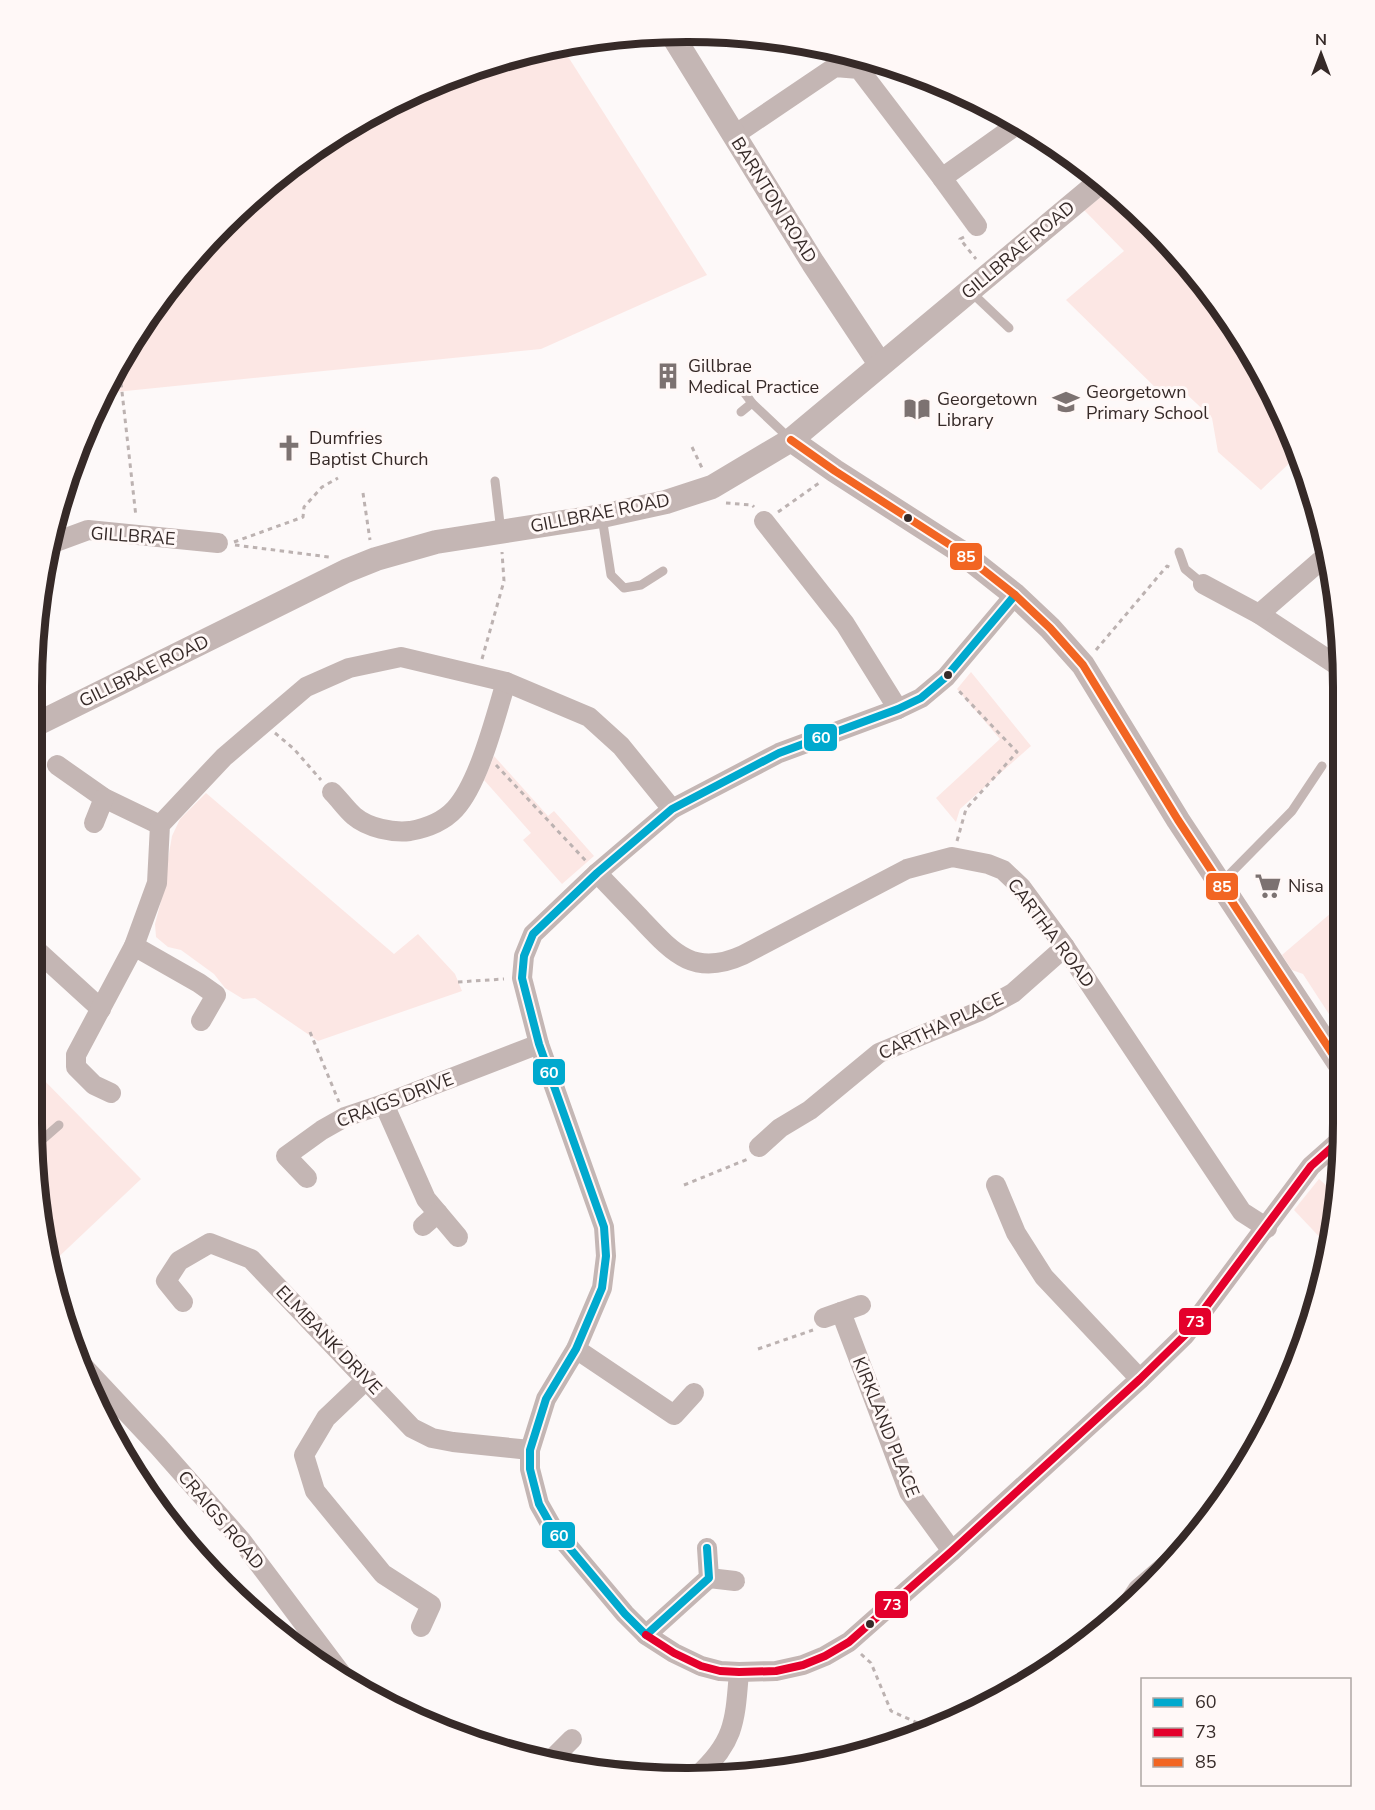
<svg xmlns="http://www.w3.org/2000/svg" width="1375" height="1810" viewBox="0 0 1375 1810" font-family="'Nunito Sans',sans-serif">
<rect width="100%" height="100%" fill="#fdf9f9"/>
<g fill="#fce7e4">
<path d="M560,44L707,275L541,349L106,393L105,388L167,288L255,195L323,142L437,81Z"/>
<path d="M1110,190L1152,224L1233,323L1298,455L1261,490L1218,452L1212,418L1180,388L1160,392L1066,300L1124,251L1084,210Z"/>
<path d="M971,672L1031,746L960,809L956,822L936,798L1000,739L957,689Z"/>
<path d="M494,756L548,816L554,811L594,856L562,884L523,840L531,833L484,780Z"/>
<path d="M206,793L394,954L418,934L455,974L462,991L318,1041L255,998L243,999L225,988L214,974L181,950L168,947L156,937L155,924L160,905L172,836L180,819Z"/>
<path d="M1338,907V1028L1303,974L1292,970L1282,955Z"/>
<path d="M32,1068L141,1179L50,1265L32,1123Z"/>
<path d="M1319,1179L1338,1196V1208L1328,1246L1294,1210Z"/>
</g>
<g fill="none" stroke-linecap="round" stroke-linejoin="round">
<g stroke="#bcb2b1" stroke-width="3" stroke-dasharray="4.5 4.5" stroke-linecap="butt">
<path d="M964,237L960,239L976,259"/>
<path d="M119,365L136,517"/>
<path d="M692,447L703,470"/>
<path d="M363,493L370,540"/>
<path d="M726,503L752,505L754,507"/>
<path d="M778,512L819,483"/>
<path d="M234,542L303,517L304,507L322,487L338,478"/>
<path d="M235,545L329,557"/>
<path d="M1096,650L1167,566L1173,569"/>
<path d="M482,659L504,581L502,552"/>
<path d="M275,733L294,749L321,780"/>
<path d="M496,765L586,861"/>
<path d="M957,841L966,809L1017,752L958,690"/>
<path d="M458,982L504,979"/>
<path d="M310,1032L339,1102"/>
<path d="M684,1185L748,1159"/>
<path d="M758,1349L813,1330"/>
<path d="M861,1654L871,1663L891,1711L929,1728"/>
</g>
<g stroke="#c4b6b4" stroke-width="9">
<path d="M971,292L1009,328"/>
<path d="M741,388L752,403L789,438"/>
<path d="M741,412L752,403"/>
<path d="M495,481L501,532"/>
<path d="M602,517L611,575L624,588L641,585L663,571"/>
<path d="M1179,552L1185,569L1203,584"/>
<path d="M1220,884L1292,811L1322,766"/>
<path d="M35,1146L59,1125"/>
</g>
<g stroke="#c4b6b4" stroke-width="20">
<path d="M733,136L835,67L859,69L942,178L1018,124"/>
<path d="M942,178L977,226"/>
<path d="M764,521L845,624L898,709"/>
<path d="M50,544L88,530L218,543"/>
<path d="M1203,584L1259,614L1338,666"/>
<path d="M1259,614L1327,555"/>
<path d="M57,765L104,798L160,825"/>
<path d="M332,792C340,800 346,809 354,816C368,828 393,833 410,831C427,828 443,822 455,809C479,783 495,718 506,682"/>
<path d="M94,823L104,798"/>
<path d="M597,873C612,889 628,905 643,921C674,954 695,977 743,955L907,869L952,857L988,864L1003,870L1021,887L1065,947L1242,1212L1267,1228"/>
<path d="M32,946L101,1009"/>
<path d="M134,946L199,983L216,995L201,1021"/>
<path d="M111,1093L94,1085L76,1067V1055L134,946L157,883L160,825L224,757L306,687L349,668L401,657L506,682L589,717L621,746L672,809"/>
<path d="M384,1104L426,1199L458,1237"/>
<path d="M759,1147L780,1128L810,1110L879,1053L980,1011L1013,993L1065,947"/>
<path d="M307,1178L286,1156L322,1130L345,1117L384,1104L539,1044"/>
<path d="M996,1185L1016,1233L1044,1277L1140,1379"/>
<path d="M423,1226L438,1213"/>
<path d="M183,1302L166,1281L179,1261L210,1243L251,1259L412,1428L432,1438L453,1442L530,1450"/>
<path d="M841,1312L861,1305"/>
<path d="M824,1318L841,1312L909,1492L952,1551"/>
<path d="M576,1349L674,1415L694,1393"/>
<path d="M85,1368L158,1446L241,1540L346,1680"/>
<path d="M367,1379L326,1418L304,1455L315,1491L383,1574L431,1605L421,1627"/>
<path d="M707,1548L709,1578L646,1635L625,1614L552,1527L539,1504L530,1469V1450L546,1399L576,1349L602,1288L606,1256L604,1227L539,1044L522,978L524,956L533,934L597,873L672,809L779,753L898,709L921,698L946,677L1015,595"/>
<path d="M709,1578L735,1581"/>
<path d="M1126,1607L1138,1589L1174,1558"/>
<path d="M646,1635L674,1653L701,1666L720,1671L739,1672L776,1671L803,1665L825,1656L849,1642L952,1551L1140,1379L1185,1335L1311,1166L1338,1142"/>
<path d="M560,1764L553,1758L572,1739"/>
<path d="M697,1776C735,1742 735,1721 739,1672"/>
</g>
<g stroke="#c4b6b4" stroke-width="24">
<path d="M671,33L813,263L880,364"/>
<path d="M791,440L835,471L958,550L1015,595L1050,628L1083,665L1178,820L1338,1062"/>
<path d="M33,726L346,571L376,559L436,542L602,516L666,502L712,487L791,440L1100,182"/>
</g>
<g stroke="#fff8f7" stroke-width="12">
<path id="bus-1" d="M707,1548L709,1578L646,1635L625,1614L552,1527L539,1504L530,1469V1450L546,1399L576,1349L602,1288L606,1256L604,1227L539,1044L522,978L524,956L533,934L597,873L672,809L779,753L898,709L921,698L946,677L1015,595"/>
</g>
<g stroke="#fff8f7" stroke-width="12">
<path id="bus-2" d="M646,1635L674,1653L701,1666L720,1671L739,1672L776,1671L803,1665L825,1656L849,1642L952,1551L1140,1379L1185,1335L1311,1166L1338,1142"/>
</g>
<g stroke="#fff8f7" stroke-width="12">
<path id="bus-3" d="M791,440L835,471L958,550L1015,595L1050,628L1083,665L1178,820L1338,1062"/>
</g>
<use href="#bus-1" stroke="#00a9ce" stroke-width="8"/>
<use href="#bus-2" stroke="#e4002b" stroke-width="8"/>
<use href="#bus-3" stroke="#f26522" stroke-width="8"/>
</g>
<defs>
<g id="building-bare" transform="scale(2.07)"><path d="M-4-6H4V6H1V3H-1V6H-4ZM-2.5-4.3h1.7v1.8h-1.7ZM.8-4.3h1.7v1.8H.8ZM-2.5-1h1.7V.8h-1.7ZM.8-1h1.7V.8H.8Z" fill="#7c7271" stroke="#fff8f7" stroke-width="2.5" paint-order="stroke"/></g>
<g id="school-bare" transform="scale(2.07)"><path d="M0-5L7-2L0 1L-7-2ZM-4 1L0 2.5L4 1V4Q0 6-4 4Z" fill="#7c7271" stroke="#fff8f7" stroke-width="2.5" paint-order="stroke"/></g>
<g id="library-bare" transform="scale(2.07)"><path d="M-6-4Q-3-5.5-.7-3.5V5Q-3 3-6 4ZM6-4Q3-5.5 .7-3.5V5Q3 3 6 4Z" fill="#7c7271" stroke="#fff8f7" stroke-width="2.5" paint-order="stroke"/></g>
<g id="church-bare" transform="scale(2.07)"><path d="M-1.2-6h2.4v3.5h3.3v2.4h-3.3V6h-2.4V-.1h-3.3v-2.4h3.3Z" fill="#7c7271" stroke="#fff8f7" stroke-width="2.5" paint-order="stroke"/></g>
<g id="supermarket-bare" transform="scale(2.07)"><path d="M-6-5.5h2.5l.6 2H6L4.5 2H-2.5L-4.4-4H-6ZM-1.5 3.2a1.3 1.3 0 1 0 .1 0ZM3 3.2a1.3 1.3 0 1 0 .1 0Z" fill="#7c7271" stroke="#fff8f7" stroke-width="2.5" paint-order="stroke"/></g>
</defs>
<g fill-rule="evenodd">
<use href="#building-bare" x="668" y="376"/>
<use href="#school-bare" x="1066" y="402"/>
<use href="#library-bare" x="917" y="409"/>
<use href="#church-bare" x="289" y="448"/>
<use href="#supermarket-bare" x="1268" y="886"/>
</g>
<g fill="#362a28" stroke="#fff8f7" stroke-width="2">
<circle cx="908" cy="518" r="5"/>
<circle cx="948" cy="675" r="5"/>
<circle cx="870" cy="1624" r="5"/>
</g>
<g text-anchor="middle" dominant-baseline="central" stroke-width="6" stroke-linejoin="round" paint-order="stroke">
<g font-size="18" fill="#362a28" stroke="#fff8f7">
<text transform="translate(774 200) rotate(58)">BARNTON ROAD</text>
<text transform="translate(1018 250) rotate(-40)">GILLBRAE ROAD</text>
<text transform="translate(600 513) rotate(-11)">GILLBRAE ROAD</text>
<text transform="translate(133 536) rotate(4)">GILLBRAE</text>
<text transform="translate(144 671) rotate(-26)">GILLBRAE ROAD</text>
<text transform="translate(1051 933) rotate(53)">CARTHA ROAD</text>
<text transform="translate(941 1026) rotate(-25)">CARTHA PLACE</text>
<text transform="translate(395 1100) rotate(-21)">CRAIGS DRIVE</text>
<text transform="translate(329 1340) rotate(46)">ELMBANK DRIVE</text>
<text transform="translate(886 1427) rotate(68)">KIRKLAND PLACE</text>
<text transform="translate(221 1520) rotate(50)">CRAIGS ROAD</text>
</g>
<g font-size="18" fill="#362a28" stroke="#fff8f7" text-anchor="start">
<text x="688" y="366">Gillbrae<tspan x="688" dy="21">Medical Practice</tspan></text>
<text x="1086" y="392">Georgetown<tspan x="1086" dy="21">Primary School</tspan></text>
<text x="937" y="399">Georgetown<tspan x="937" dy="21">Library</tspan></text>
<text x="309" y="438">Dumfries<tspan x="309" dy="21">Baptist Church</tspan></text>
<text x="1288" y="886">Nisa</text>
</g>
</g>
<path d="M0 0H1375V1810H0ZM687 42H688A645 645 0 0 1 1333 687V1123A645 645 0 0 1 688 1768H687A645 645 0 0 1 42 1123V687A645 645 0 0 1 687 42Z" fill="#fff8f7" fill-rule="evenodd"/>
<path fill="none" stroke="#362a28" stroke-width="8" d="M687 42H688A645 645 0 0 1 1333 687V1123A645 645 0 0 1 688 1768H687A645 645 0 0 1 42 1123V687A645 645 0 0 1 687 42Z"/>
<g stroke="#fff8f7" stroke-width="2">
<rect x="949" y="542" width="34" height="29" rx="6" fill="#f26522"/>
<rect x="803" y="723" width="35" height="29" rx="6" fill="#00a9ce"/>
<rect x="1205" y="872" width="34" height="29" rx="6" fill="#f26522"/>
<rect x="532" y="1058" width="34" height="28" rx="6" fill="#00a9ce"/>
<rect x="1178" y="1307" width="34" height="29" rx="6" fill="#e4002b"/>
<rect x="541" y="1521" width="35" height="28" rx="6" fill="#00a9ce"/>
<rect x="874" y="1590" width="35" height="29" rx="6" fill="#e4002b"/>
</g>
<g font-size="16" text-anchor="middle" font-weight="bold" fill="#fff">
<text x="966" y="562">85</text>
<text x="821" y="743">60</text>
<text x="1222" y="892">85</text>
<text x="549" y="1078">60</text>
<text x="1195" y="1327">73</text>
<text x="559" y="1541">60</text>
<text x="892" y="1610">73</text>
</g>
<rect x="1141" y="1678" width="210" height="108" fill="#fff8f7" stroke="#afa6a4" stroke-width="1.5"/>
<rect x="1153" y="1698" width="30" height="9" fill="#00a9ce" stroke="#afa6a4" stroke-width="1.5"/>
<text x="1195" y="1708" font-size="18" fill="#362a28">60</text>
<rect x="1153" y="1728" width="30" height="9" fill="#e4002b" stroke="#afa6a4" stroke-width="1.5"/>
<text x="1195" y="1738" font-size="18" fill="#362a28">73</text>
<rect x="1153" y="1758" width="30" height="9" fill="#f26522" stroke="#afa6a4" stroke-width="1.5"/>
<text x="1195" y="1768" font-size="18" fill="#362a28">85</text>
<g transform="translate(1321 54)" stroke="#fff8f7" stroke-width="4.5" paint-order="stroke">
<path d="M0-4.5L10 22L0 15L-10 22Z" fill="#362a28"/>
<text y="-9" font-size="16" font-weight="bold" text-anchor="middle" fill="#362a28">N</text>
</g>
</svg>
